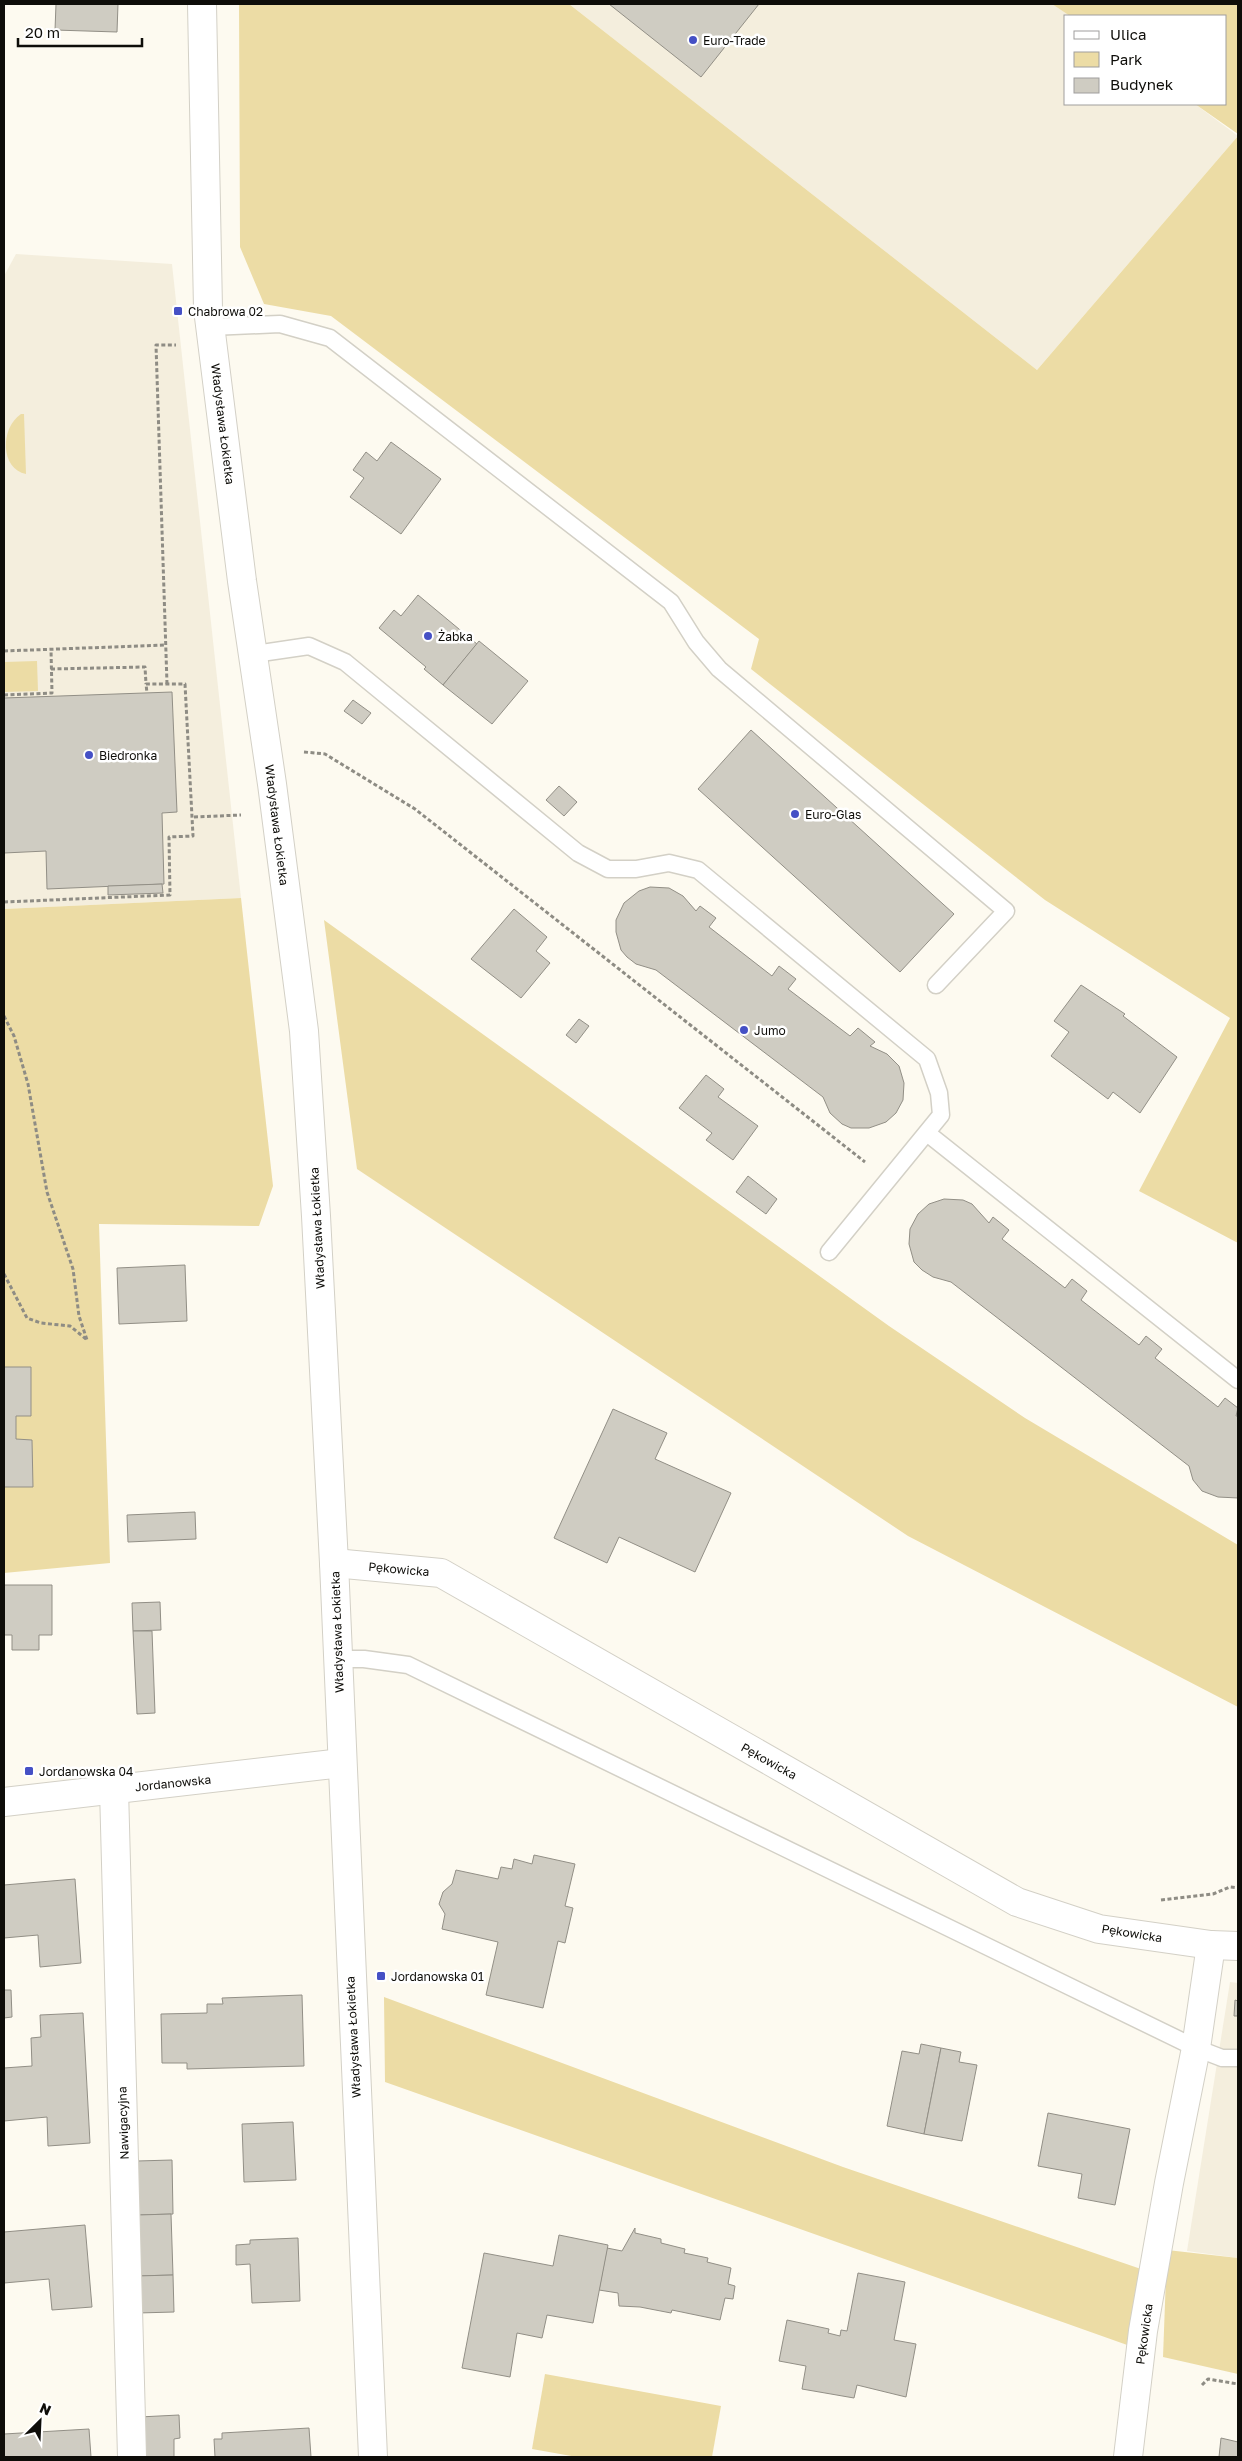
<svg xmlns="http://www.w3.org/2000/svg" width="1242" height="2461" viewBox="0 0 1242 2461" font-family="'Golos Text',sans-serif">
<rect width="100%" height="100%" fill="#fdfaf0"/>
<g fill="#f4eedd">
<path d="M569,4H1052L1070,16H1066V104H1195L1238,136L1037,370Z"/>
<path d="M16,254L172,264L241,898L4,909V276Z"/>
<path d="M1230,1982L1238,1983V2258L1187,2251Z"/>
</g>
<g fill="#ecdca5">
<path d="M239,4H569L1037,370L1238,136V1243L1139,1191L1230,1018L1045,900L751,669L759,639L331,316L264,304L240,247Z"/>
<path d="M1052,4H1238V134L1195,104H1226V16H1070Z"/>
<path d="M21,414H24L26,474C0,469 0,428 21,414Z"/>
<path d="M37,661L38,691L4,692V662Z"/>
<path d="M241,898L273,1186L259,1226L99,1224L110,1563L4,1573V909Z"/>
<path d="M324,920L889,1326L1025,1418L1238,1545V1707L908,1536L357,1169Z"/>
<path d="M384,1997L843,2167L1141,2269L1130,2346L385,2082Z"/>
<path d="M1167,2250L1238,2258V2374L1163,2357Z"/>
<path d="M545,2374L721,2406L712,2457H577L532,2449Z"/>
</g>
<g fill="#cfccc2" stroke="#928f86">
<path d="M56,4H118L117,32L55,30Z"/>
<path d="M609,4H759L701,77Z"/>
<path d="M391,442L441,479L401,534L350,497L364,478L353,470L366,452L377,461Z"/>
<path d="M418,595L477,644L443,685L424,669L426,667L379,628L394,610L401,616Z"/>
<path d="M479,641L528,681L492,724L443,685Z"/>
<path d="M172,692L177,812L162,813L164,884L47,889L46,851L4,853V698Z"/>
<path d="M353,700L371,713L362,724L344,711Z"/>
<path d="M751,730L954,914L900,972L698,789Z"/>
<path d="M559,786L577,802L564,816L546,800Z"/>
<path d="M162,884L163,893L108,895V886Z"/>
<path d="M650,887L669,888L683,896L696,911L700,906L716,918L709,927L772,976L779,966L796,979L788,989L850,1036L858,1028L875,1042L870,1046L887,1054L899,1066L904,1083L903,1100L896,1113L886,1122L869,1128H851L842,1124L830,1113L823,1097L656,970L636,964L627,957L621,950L616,932V920L624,903L639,891Z"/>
<path d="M514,909L547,937L536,951L550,963L521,998L471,959Z"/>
<path d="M1081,985L1125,1014L1123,1016L1177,1057L1140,1113L1113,1092L1108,1099L1051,1056L1069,1032L1054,1021Z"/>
<path d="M579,1019L589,1026L576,1043L566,1035Z"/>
<path d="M706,1075L724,1089L718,1097L758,1126L733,1160L706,1140L712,1133L679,1108Z"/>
<path d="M748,1176L777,1199L766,1214L736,1192Z"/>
<path d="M944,1199L963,1200L972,1204L989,1223L993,1217L1009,1230L1002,1239L1065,1288L1072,1279L1087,1291L1081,1300L1139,1345L1146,1336L1162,1349L1155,1358L1218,1407L1225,1398L1238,1408L1236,1416H1238V1498L1218,1497L1202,1491L1193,1480L1189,1466L951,1282L933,1277L922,1270L914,1262L909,1244L910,1229L918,1214L929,1204Z"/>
<path d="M185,1265L187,1321L119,1324L117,1268Z"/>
<path d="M4,1367H31V1416H16V1439L32,1440L33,1487H4Z"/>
<path d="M613,1409L667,1433L655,1459L731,1493L695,1572L619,1537L607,1563L554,1538Z"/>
<path d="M195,1512L196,1539L128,1542L127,1515Z"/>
<path d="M4,1585H52V1635H39V1650H12V1635H4Z"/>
<path d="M160,1602L161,1630L133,1631L132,1603Z"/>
<path d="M133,1631H152L155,1713L137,1714Z"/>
<path d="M534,1855L575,1864L565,1906L573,1908L565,1943L558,1941L543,2008L486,1995L498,1942L442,1929L445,1914L439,1904L443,1892L452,1884L456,1870L498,1879L501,1867L512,1869L514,1859L532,1864Z"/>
<path d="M75,1879L81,1963L40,1967L38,1935L4,1938V1885Z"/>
<path d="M4,1990H11L12,2017L4,2018Z"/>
<path d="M302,1995L304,2066L187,2069V2063H162L161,2014L207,2013V2004H223L222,1998Z"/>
<path d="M1235,2000L1238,2001V2016H1234Z"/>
<path d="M83,2013L90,2143L48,2146L47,2117L4,2121V2068L32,2066L31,2038L41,2037L40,2015Z"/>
<path d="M921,2044L941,2048L924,2134L887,2126L902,2051L919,2054Z"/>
<path d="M941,2048L961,2052L959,2062L977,2065L962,2141L924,2134Z"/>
<path d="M1048,2113L1130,2129L1115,2205L1078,2198L1082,2174L1038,2166Z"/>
<path d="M293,2122L296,2180L244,2182L242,2124Z"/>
<path d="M172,2160L173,2214L138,2215L137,2161Z"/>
<path d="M171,2214L173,2275L136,2276L138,2215Z"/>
<path d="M85,2225L92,2307L52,2310L49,2279L4,2283V2232Z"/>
<path d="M635,2228V2233L661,2239V2243L685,2249L684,2253L708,2258L707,2262L731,2268L728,2284L735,2286L733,2299L725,2298L720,2320L672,2310L671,2313L640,2307L619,2306L618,2293L599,2290L607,2248L622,2251Z"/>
<path d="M559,2235L608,2245L593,2323L547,2315L542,2338L517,2333L510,2377L462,2368L484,2253L553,2266Z"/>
<path d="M298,2238L300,2301L252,2303L250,2264L236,2265V2245L250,2244V2240Z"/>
<path d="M858,2273L905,2282L894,2340L916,2344L906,2397L857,2385L854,2398L802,2389L806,2366L779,2361L787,2320L829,2329L828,2333L840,2336L841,2330L847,2331Z"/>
<path d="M173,2275L174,2312L138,2313L136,2276Z"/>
<path d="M179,2415L180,2438L174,2439V2457H142L139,2417Z"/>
<path d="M309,2428L311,2457H215L214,2439H222V2433Z"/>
<path d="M89,2429L91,2457H4V2434Z"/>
<path d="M1221,2438L1238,2442V2457H1219Z"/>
</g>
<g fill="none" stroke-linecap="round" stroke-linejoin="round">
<g stroke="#d3d0c6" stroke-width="19">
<g id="lane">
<path d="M211,327L280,324L330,338L671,602L696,642L719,669L1006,911L936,985"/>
<path d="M254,654L309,646L345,662L578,853L608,869H636L669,863L698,870L927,1059L939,1093L941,1115L829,1252"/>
<path d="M927,1133L1238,1380"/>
<path d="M339,1659H364L408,1665L1196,2048L1222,2058H1238"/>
</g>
</g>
<g stroke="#d3d0c6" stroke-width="30">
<g id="street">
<path d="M334,1563L441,1573L1017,1902L1099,1929L1211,1945L1238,1946"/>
<path d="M114,1789L132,2457"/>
<path d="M4,1802L342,1763"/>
<path d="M1128,2457L1143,2331L1169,2183L1196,2048L1211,1945"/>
</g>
</g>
<g stroke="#d3d0c6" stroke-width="30">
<path id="secondary" d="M202,4L208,309L242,581L272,784L304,1031L316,1216L334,1563L373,2457"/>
</g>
<g stroke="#8e8c84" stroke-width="3" stroke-dasharray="4 2.5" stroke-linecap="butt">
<path d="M4,651L166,645"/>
<path d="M51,669L145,667L146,684"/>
<path d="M167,684L156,345H176"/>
<path d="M4,695L52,693L51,650"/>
<path d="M304,752L325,754L415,809L865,1162"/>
<path d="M194,817L241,815"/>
<path d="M4,902L170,895L169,837L193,836L185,684H146L147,693"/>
<path d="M4,1016L14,1036L28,1084L47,1192L73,1269L79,1316L87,1340"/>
<path d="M4,1274L27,1318L41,1323L70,1326L86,1339"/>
<path d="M1161,1900L1213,1894L1230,1887L1238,1888"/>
<path d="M1202,2385L1208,2379L1238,2384"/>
</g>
<use href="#lane" stroke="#fff" stroke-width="16"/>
<use href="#street" stroke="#fff" stroke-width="28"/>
<use href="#secondary" stroke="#fff" stroke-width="28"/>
</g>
<g fill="#4550c5" stroke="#fff" stroke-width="2">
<circle cx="693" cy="40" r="5"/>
<rect x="173" y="306" width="10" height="10" rx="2.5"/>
<circle cx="428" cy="636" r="5"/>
<circle cx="89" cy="755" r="5"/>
<circle cx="795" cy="814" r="5"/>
<circle cx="744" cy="1030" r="5"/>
<rect x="24" y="1766" width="10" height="10" rx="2.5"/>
<rect x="376" y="1971" width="10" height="10" rx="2.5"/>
</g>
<g text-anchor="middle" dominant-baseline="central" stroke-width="5" stroke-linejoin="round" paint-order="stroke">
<g font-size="12" fill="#0e0d09" stroke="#fff" text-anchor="start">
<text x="703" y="40">Euro-Trade</text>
<text x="188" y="311">Chabrowa 02</text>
<text x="438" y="636">Żabka</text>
<text x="99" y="755">Biedronka</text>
<text x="805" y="814">Euro-Glas</text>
<text x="754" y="1030">Jumo</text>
<text x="39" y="1771">Jordanowska 04</text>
<text x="391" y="1976">Jordanowska 01</text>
</g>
<g font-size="12" fill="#0e0d09" stroke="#fff">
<text transform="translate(223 424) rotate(83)">Władysława Łokietka</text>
<text transform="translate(277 825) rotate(83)">Władysława Łokietka</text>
<text transform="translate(317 1228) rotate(-93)">Władysława Łokietka</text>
<text transform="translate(399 1569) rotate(5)">Pękowicka</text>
<text transform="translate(337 1632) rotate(-92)">Władysława Łokietka</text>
<text transform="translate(769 1761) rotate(29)">Pękowicka</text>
<text transform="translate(173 1783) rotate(-6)">Jordanowska</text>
<text transform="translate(1132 1933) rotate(9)">Pękowicka</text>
<text transform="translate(353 2037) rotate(-93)">Władysława Łokietka</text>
<text transform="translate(123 2123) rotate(-92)">Nawigacyjna</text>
<text transform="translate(1144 2334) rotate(-82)">Pękowicka</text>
</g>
</g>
<rect width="1242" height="2461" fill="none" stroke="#0e0d09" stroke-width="10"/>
<rect x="1064" y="15" width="162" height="90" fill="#ffffff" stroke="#9f9e9d"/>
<rect x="1074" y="31" width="25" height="8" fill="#ffffff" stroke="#9f9e9d"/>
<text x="1110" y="40" font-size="15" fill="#0e0d09">Ulica</text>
<rect x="1074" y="52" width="25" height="15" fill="#ecdca5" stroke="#9f9e9d"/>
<text x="1110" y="65" font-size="15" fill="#0e0d09">Park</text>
<rect x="1074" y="78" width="25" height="15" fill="#cfccc2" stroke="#9f9e9d"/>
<text x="1110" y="90" font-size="15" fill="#0e0d09">Budynek</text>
<g transform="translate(40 2421) rotate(24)" stroke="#ffffff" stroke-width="4" paint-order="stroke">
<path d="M0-4L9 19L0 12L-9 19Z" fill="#0e0d09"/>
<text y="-8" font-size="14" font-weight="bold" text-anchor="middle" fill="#0e0d09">N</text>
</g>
<path d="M18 38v8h124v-8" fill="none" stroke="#0e0d09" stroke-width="2.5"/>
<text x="25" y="38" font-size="15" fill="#0e0d09" stroke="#ffffff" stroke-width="4" paint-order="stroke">20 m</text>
</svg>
